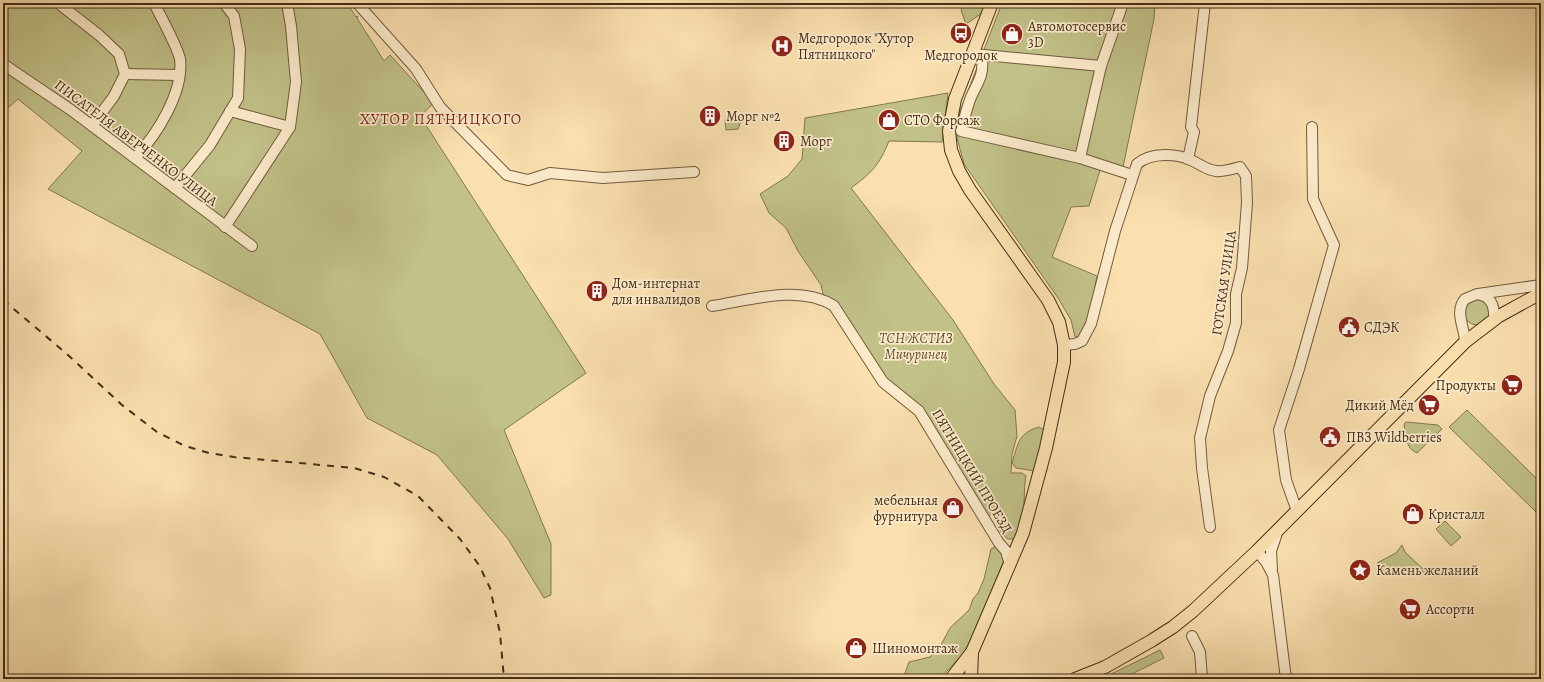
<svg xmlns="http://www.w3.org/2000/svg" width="1544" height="682" viewBox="0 0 1544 682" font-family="Alegreya,serif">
<rect width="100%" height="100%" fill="#fae0af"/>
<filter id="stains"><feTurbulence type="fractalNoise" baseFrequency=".005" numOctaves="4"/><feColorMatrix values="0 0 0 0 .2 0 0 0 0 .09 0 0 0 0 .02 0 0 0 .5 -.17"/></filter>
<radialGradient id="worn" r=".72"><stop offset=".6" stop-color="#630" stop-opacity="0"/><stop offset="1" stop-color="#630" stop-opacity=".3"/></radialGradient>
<g fill="#c1c188" stroke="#827750">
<path d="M3,3H347L356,17L358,16L357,18L384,61L390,55L434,103L420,116L586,373L504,430L551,544V595L544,598L508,539L437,455L367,418L320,334L48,189L82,151L18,99L3,112Z"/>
<path d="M963,3H988V9L966,24L961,10Z"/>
<path d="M1002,3L1155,4L1154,19L1123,167L1102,164L1089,206L1071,207L1052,257L1097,276L1088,325L1080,337H1075L1071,320L1058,298L964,164L957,138L959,114Z"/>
<path d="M948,93L942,142L889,141C879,165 873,172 851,188L953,320L994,384L1015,410L1017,436L1012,454L1011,473H1022L1026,476C1022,496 1028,522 1014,539H1008C996,530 998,521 1000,508L987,517L920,410L884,380L824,298L821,285L798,251L786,228L769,213L760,194L788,176L802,159L805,118Z"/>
<path d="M729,116L738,117L741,121L738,129L726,130L725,120Z"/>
<circle cx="1477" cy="312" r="13"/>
<path d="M1467,410L1541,483V507L1536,512L1449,427Z"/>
<path d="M1406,422L1438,425L1442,429L1417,453C1405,448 1406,436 1404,424Z"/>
<path d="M1039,427L1046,431L1035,471L1016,468L1012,463C1018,444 1018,433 1039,427Z"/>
<path d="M1445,521L1461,537L1451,546L1436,529Z"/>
<path d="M1402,545L1405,552L1426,572L1378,570L1377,563L1396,553Z"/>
<path d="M996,546L1001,549L1004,561L976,630L964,653L939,679H903L909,662L930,657L942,643L950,628L969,610L973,599L978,593L984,579L991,549Z"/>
<path d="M1160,650L1164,658L1122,679H1101Z"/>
</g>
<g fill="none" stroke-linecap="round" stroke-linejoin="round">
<g stroke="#725a3e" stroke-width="12">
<g id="minor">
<path d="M58,3L99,35L119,54L125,74L114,96L92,126"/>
<path d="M357,3L416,69L440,107L507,175L528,180L550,173L603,178L694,172"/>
<path d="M972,54L982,60C984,75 977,84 971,97C967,107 964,120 961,131L1080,158L1132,175"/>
<path d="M974,54L1101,66"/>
<path d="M3,64L71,110L252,246"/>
<path d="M125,74L179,75"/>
<path d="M230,111L290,127"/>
<path d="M136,157C157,134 184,92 180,59C178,48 160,15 154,3"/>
<path d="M1080,158L1101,66L1123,3"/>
<path d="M1188,159L1194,132L1191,127L1205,3"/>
<path d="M175,188L210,145L238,98L240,49L234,16L224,3"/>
<path d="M225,227L290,127L296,82L291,26L287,3"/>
<path d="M1478,294L1541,285"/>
<path d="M712,306C750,300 800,284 834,306L883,382L919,411L999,543L1006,551L1010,565"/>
<path d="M1465,342C1465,328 1454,312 1465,299L1477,294C1492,296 1495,307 1494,321"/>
<path d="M1064,345L1075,344L1082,341L1091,324L1115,231L1137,164C1151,152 1177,153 1193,161C1201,165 1207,170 1216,171C1223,172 1233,169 1240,167L1246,176L1247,203L1242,268L1236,294V323L1228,351L1210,396L1200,438L1202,468L1210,527"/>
<path d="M1297,511L1286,480L1279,430L1299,369L1334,245L1313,199L1312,127"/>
<path d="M1257,551L1266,562L1273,575L1286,679"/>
<path d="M1272,569L1271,551L1278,530"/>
<path d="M1192,636L1200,652L1202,679"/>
</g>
</g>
<g stroke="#442d19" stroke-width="14">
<g id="major">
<path d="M951,679L972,652L1023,533L1046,448L1064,362V345L1059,322L1048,300L970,190L959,171L951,150L949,131L955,99L992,3"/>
<path d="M971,679L972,652"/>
<path d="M1075,679L1105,667L1151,641L1173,627L1193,611L1257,551L1465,342L1499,316L1541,293"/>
</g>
</g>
<use href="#minor" stroke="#fcebcb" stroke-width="10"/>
<use href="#major" stroke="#fae0af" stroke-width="12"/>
<path stroke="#442d19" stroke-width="2" stroke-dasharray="7 7" stroke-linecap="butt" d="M3,300L67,354L122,405L157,432L185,446L209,453L234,457L354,468L384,477L418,496L460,539L479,565L490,588L500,633L504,679"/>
</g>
<defs>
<g id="bus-disc" transform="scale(1.15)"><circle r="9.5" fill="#8f2418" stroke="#fcebcb"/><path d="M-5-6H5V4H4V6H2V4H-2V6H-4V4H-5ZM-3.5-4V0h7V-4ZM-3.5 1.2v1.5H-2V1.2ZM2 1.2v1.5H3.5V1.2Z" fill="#fff"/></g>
<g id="shop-disc" transform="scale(1.15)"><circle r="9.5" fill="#8f2418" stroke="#fcebcb"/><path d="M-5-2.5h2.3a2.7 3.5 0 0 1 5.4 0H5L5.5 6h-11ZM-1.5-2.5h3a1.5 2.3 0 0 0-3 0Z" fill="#fff"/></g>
<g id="hospital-disc" transform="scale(1.15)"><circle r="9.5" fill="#8f2418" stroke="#fcebcb"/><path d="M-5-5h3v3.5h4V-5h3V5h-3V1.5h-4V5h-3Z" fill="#fff"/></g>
<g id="building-disc" transform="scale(1.15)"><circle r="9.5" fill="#8f2418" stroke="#fcebcb"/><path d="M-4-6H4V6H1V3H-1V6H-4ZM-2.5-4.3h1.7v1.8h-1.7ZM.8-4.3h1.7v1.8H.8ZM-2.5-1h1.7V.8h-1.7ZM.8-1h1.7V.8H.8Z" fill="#fff"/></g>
<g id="civic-disc" transform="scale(1.15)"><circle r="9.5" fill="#8f2418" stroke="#fcebcb"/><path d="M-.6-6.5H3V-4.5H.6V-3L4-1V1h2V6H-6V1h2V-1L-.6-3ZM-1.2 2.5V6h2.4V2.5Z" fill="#fff"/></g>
<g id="supermarket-disc" transform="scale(1.15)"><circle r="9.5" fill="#8f2418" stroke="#fcebcb"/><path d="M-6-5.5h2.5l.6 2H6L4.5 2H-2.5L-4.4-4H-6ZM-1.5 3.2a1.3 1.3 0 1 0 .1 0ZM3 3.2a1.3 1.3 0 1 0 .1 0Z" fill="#fff"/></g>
<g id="sight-disc" transform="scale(1.15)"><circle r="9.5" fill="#8f2418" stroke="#fcebcb"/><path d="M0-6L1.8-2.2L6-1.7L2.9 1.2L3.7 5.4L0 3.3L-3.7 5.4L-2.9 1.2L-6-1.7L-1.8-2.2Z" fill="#fff"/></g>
</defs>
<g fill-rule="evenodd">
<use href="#bus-disc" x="961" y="33"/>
<use href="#shop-disc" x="1012" y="34"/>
<use href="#hospital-disc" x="782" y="46"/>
<use href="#building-disc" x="710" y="116"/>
<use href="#shop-disc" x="889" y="120"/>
<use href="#building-disc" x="784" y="141"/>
<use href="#building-disc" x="597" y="291"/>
<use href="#civic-disc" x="1349" y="327"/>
<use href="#supermarket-disc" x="1512" y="385"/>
<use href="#supermarket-disc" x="1429" y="405"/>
<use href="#civic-disc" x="1330" y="437"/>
<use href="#shop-disc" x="953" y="508"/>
<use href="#shop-disc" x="1413" y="514"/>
<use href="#sight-disc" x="1360" y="570"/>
<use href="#supermarket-disc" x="1410" y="609"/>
<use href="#shop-disc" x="856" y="648"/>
</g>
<g text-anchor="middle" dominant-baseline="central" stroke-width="3.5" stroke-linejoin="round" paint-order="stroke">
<g font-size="14" fill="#442d19" stroke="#fcebcb" text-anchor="start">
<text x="1028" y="26">Автомотосервис<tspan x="1028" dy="16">3D</tspan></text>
<text x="798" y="38">Медгородок "Хутор<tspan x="798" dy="16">Пятницкого"</tspan></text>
<text x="961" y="55" text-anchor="middle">Медгородок</text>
<text x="726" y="116">Морг №2</text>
<text x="904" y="120">СТО Форсаж</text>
<text x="800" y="141">Морг</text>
<text x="612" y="283">Дом-интернат<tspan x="612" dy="16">для инвалидов</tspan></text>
<text x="1364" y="327">СДЭК</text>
<text x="1496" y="385" text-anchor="end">Продукты</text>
<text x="1414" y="405" text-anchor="end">Дикий Мёд</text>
<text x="1346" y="437">ПВЗ Wildberries</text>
<text x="938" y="500" text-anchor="end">мебельная<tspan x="938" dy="16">фурнитура</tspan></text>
<text x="1428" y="514">Кристалл</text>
<text x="1376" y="570">Камень желаний</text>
<text x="1426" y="609">Ассорти</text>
<text x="872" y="648">Шиномонтаж</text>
</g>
<g font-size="14" fill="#442d19" stroke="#fcebcb">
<text transform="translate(136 143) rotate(37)">ПИСАТЕЛЯ АВЕРЧЕНКО УЛИЦА</text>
<text transform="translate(1224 283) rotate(-82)">ГОТСКАЯ УЛИЦА</text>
<text transform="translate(972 471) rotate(59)">ПЯТНИЦКИЙ ПРОЕЗД</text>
</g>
<g font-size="14" font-style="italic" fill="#5d4b2f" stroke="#fcebcb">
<text x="916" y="338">ТСН ЖСТИЗ<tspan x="916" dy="16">Мичуринец</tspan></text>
</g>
<g font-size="15" letter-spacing="1" fill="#7a1f14" stroke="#fcebcb">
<text x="441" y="119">ХУТОР ПЯТНИЦКОГО</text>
</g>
</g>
<rect width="1544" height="682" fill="none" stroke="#fae0af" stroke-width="16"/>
<rect x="4" y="4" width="1536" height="674" fill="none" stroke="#442d19" stroke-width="2"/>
<rect x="8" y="8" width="1528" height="666" fill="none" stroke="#442d19"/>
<rect width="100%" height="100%" filter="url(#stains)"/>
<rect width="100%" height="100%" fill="url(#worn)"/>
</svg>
